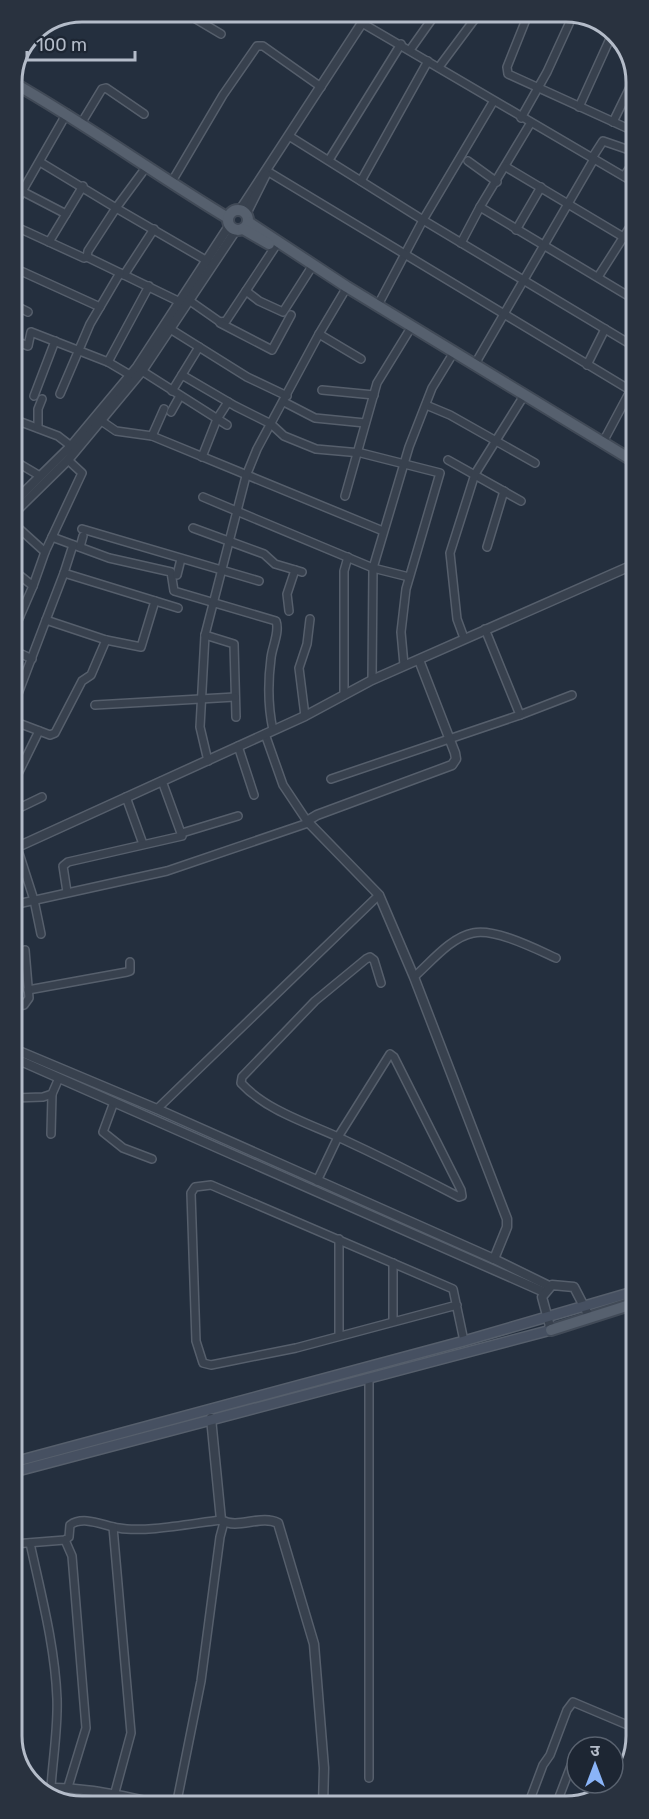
<svg xmlns="http://www.w3.org/2000/svg" width="649" height="1819" viewBox="0 0 649 1819" font-family="Rubik,'Noto Sans Devanagari',sans-serif">
<rect width="100%" height="100%" fill="#242f3e"/>
<g fill="none" stroke-linecap="round" stroke-linejoin="round">
<g stroke="#565f6c" stroke-width="10">
<g id="minor">
<path d="M184,12L221,34"/>
<path d="M529,12L507,67L508,74L629,129"/>
<path d="M362,23L635,183"/>
<path d="M410,50L437,12"/>
<path d="M630,58L634,65"/>
<path d="M439,67L480,12"/>
<path d="M493,102L423,220L635,347"/>
<path d="M579,107L613,32"/>
<path d="M521,118L547,72L574,13"/>
<path d="M82,122L102,89L106,88L144,114"/>
<path d="M613,122L635,77"/>
<path d="M530,124L480,207L635,300"/>
<path d="M289,136L423,220L378,305"/>
<path d="M592,158L603,141L635,152"/>
<path d="M329,160L401,44"/>
<path d="M468,161L497,182"/>
<path d="M40,162L116,208L88,251L87,257L180,302"/>
<path d="M147,166L116,208L209,262"/>
<path d="M506,167L635,244"/>
<path d="M267,171L630,390"/>
<path d="M624,176L635,160"/>
<path d="M174,178L223,95L257,46H263L321,87"/>
<path d="M361,181L428,61"/>
<path d="M12,186L66,214"/>
<path d="M12,209L67,113"/>
<path d="M12,225L84,258L87,257"/>
<path d="M516,230L541,187"/>
<path d="M49,242L83,186"/>
<path d="M461,243L480,207"/>
<path d="M12,267L100,307"/>
<path d="M124,275L154,229"/>
<path d="M598,277L635,219"/>
<path d="M246,291L259,301L283,312L313,265"/>
<path d="M190,301L220,322L226,321L275,247"/>
<path d="M12,304L28,312"/>
<path d="M220,323L272,350L291,315"/>
<path d="M167,327L247,377L287,396"/>
<path d="M319,334L361,359"/>
<path d="M13,340L28,346L31,332L108,362L130,375"/>
<path d="M108,362L149,286"/>
<path d="M475,364L594,159"/>
<path d="M587,365L605,329"/>
<path d="M142,371L227,425"/>
<path d="M182,375L235,406L271,424L284,436L316,449L361,453L440,473L406,589L401,632L404,665"/>
<path d="M322,390L374,395"/>
<path d="M172,391L199,347"/>
<path d="M60,394L90,324L120,273"/>
<path d="M34,396L55,341"/>
<path d="M284,402L315,418L365,423"/>
<path d="M426,405L450,415L535,463"/>
<path d="M171,412L180,396"/>
<path d="M13,419L58,436L71,446"/>
<path d="M100,420L116,431L152,436L383,531"/>
<path d="M38,428V409L42,399"/>
<path d="M152,436L164,409"/>
<path d="M603,442L635,382"/>
<path d="M202,457L217,419L228,402"/>
<path d="M13,460L40,476"/>
<path d="M448,460L521,501"/>
<path d="M345,496L377,383L412,326"/>
<path d="M203,497L373,568L409,577"/>
<path d="M13,523L45,552L33,586L13,570"/>
<path d="M193,528L264,554L275,564L302,572"/>
<path d="M82,529L259,581"/>
<path d="M52,537L109,558L171,572L174,591L276,621C280,632 272,647 271,658C268,681 268,707 273,730"/>
<path d="M73,545L64,573L178,608"/>
<path d="M80,547L83,536"/>
<path d="M487,547L504,491"/>
<path d="M45,552L82,473L68,460"/>
<path d="M177,575L181,559"/>
<path d="M289,611L287,594L295,570"/>
<path d="M13,612L20,616L33,586"/>
<path d="M46,620L64,573"/>
<path d="M13,632L20,616"/>
<path d="M205,635L234,644L236,717"/>
<path d="M464,638L457,619L450,553L475,474L525,394"/>
<path d="M13,650L32,659"/>
<path d="M372,680L373,568L409,447L432,388L454,352"/>
<path d="M344,695V571L348,557"/>
<path d="M95,705L235,697"/>
<path d="M13,707L46,620L106,640L141,647L155,601"/>
<path d="M520,715L572,695"/>
<path d="M305,716L299,668L307,644L310,619"/>
<path d="M13,721L50,735L55,733L82,681L91,675L106,640"/>
<path d="M265,734L283,785L307,821"/>
<path d="M238,746L254,795"/>
<path d="M208,761L200,727L205,635L246,476L257,449L319,334L347,287"/>
<path d="M331,779L520,715L485,629"/>
<path d="M13,784L39,731"/>
<path d="M126,797L143,844"/>
<path d="M13,811L42,797"/>
<path d="M182,833L238,816"/>
<path d="M17,847L34,900L41,934"/>
<path d="M67,892L63,866L68,862L182,836L162,781"/>
<path d="M13,905L167,871L308,823"/>
<path d="M414,977C430,963 451,937 473,933C495,928 536,949 556,958"/>
<path d="M28,990L127,972L130,971V962"/>
<path d="M13,1007L24,1005L29,998L25,950"/>
<path d="M14,1098L43,1097L52,1094L59,1078"/>
<path d="M114,1102L103,1132L123,1148L152,1159"/>
<path d="M157,1109L379,895"/>
<path d="M51,1134L52,1094"/>
<path d="M317,1181L338,1137L390,1054L394,1057L461,1190L462,1196L459,1197C419,1176 379,1156 338,1137C305,1122 266,1110 241,1083L242,1077L315,1001L366,959L370,957L374,960L381,983"/>
<path d="M14,1201L17,1204V1216L14,1221"/>
<path d="M339,1239V1335"/>
<path d="M457,1305L296,1348L211,1365L203,1363L196,1341L191,1193L195,1187L211,1185L453,1289L464,1341"/>
<path d="M393,1321V1263"/>
<path d="M369,1379V1778"/>
<path d="M65,1540L72,1556L86,1728L68,1787"/>
<path d="M30,1543C41,1594 55,1646 57,1699C58,1728 53,1758 51,1787"/>
<path d="M14,1544L65,1540L69,1537L70,1525C84,1515 104,1526 119,1528C144,1533 194,1523 221,1520"/>
<path d="M595,1783L609,1788"/>
<path d="M586,1804L594,1783"/>
<path d="M528,1805L543,1765L550,1755L567,1710L573,1702L637,1729"/>
<path d="M556,1805L577,1750"/>
<path d="M176,1806L201,1681L220,1537L224,1522"/>
<path d="M111,1807L131,1733L113,1527"/>
</g>
</g>
<g stroke="#565f6c" stroke-width="11">
<g id="tertiary">
<path d="M240,210L362,23L372,12"/>
<path d="M246,214L266,174"/>
<path d="M13,503L71,446L137,367L229,226"/>
<path d="M13,514L68,460L142,371L236,230"/>
<path d="M419,660L455,753L456,759L452,765L317,815L307,821L379,895L414,977L507,1219V1227L494,1259"/>
<path d="M13,849L305,716L372,680L635,564"/>
<path d="M14,1049L157,1109L494,1259L549,1286"/>
<path d="M14,1058L544,1292"/>
<path d="M551,1330L542,1297L552,1285L574,1287L590,1318"/>
<path d="M211,1418L221,1520C238,1530 261,1514 278,1523L314,1644L324,1768L323,1806"/>
<path d="M35,1788C85,1786 121,1796 169,1806"/>
</g>
</g>
<g stroke="#565f6c" stroke-width="12">
<g id="secondary">
<path d="M14,1462L464,1341L636,1291"/>
<path d="M14,1472L551,1330"/>
</g>
</g>
<g stroke="#414a57" stroke-width="14">
<g id="primary">
<path d="M12,82C86,124 155,174 228,218"/>
<circle cx="238" cy="220" r="10"/>
<path d="M248,222L347,287L635,462"/>
<path d="M243,229L269,244"/>
<path d="M551,1330L636,1303"/>
</g>
</g>
<use href="#minor" stroke="#38414e" stroke-width="7"/>
<use href="#tertiary" stroke="#38414e" stroke-width="8"/>
<use href="#secondary" stroke="#465061" stroke-width="9"/>
<use href="#primary" stroke="#56606e" stroke-width="10"/>
</g>
<path d="M0 0H649V1819H0ZM82 22H566A60 60 0 0 1 626 82V1736A60 60 0 0 1 566 1796H82A60 60 0 0 1 22 1736V82A60 60 0 0 1 82 22Z" fill="#29323f" fill-rule="evenodd"/>
<path fill="none" stroke="#b4bcc9" stroke-width="3" d="M82 22H566A60 60 0 0 1 626 82V1736A60 60 0 0 1 566 1796H82A60 60 0 0 1 22 1736V82A60 60 0 0 1 82 22Z"/>
<g transform="translate(595 1765)"><circle r="28" fill="#1d2633" stroke="#59626f" stroke-width="1.5"/>
<path d="M0-4.5L10 22L0 15L-10 22Z" fill="#8ab4f8"/>
<text y="-9" font-size="16" font-weight="bold" text-anchor="middle" fill="#b4bcc9">उ</text>
</g>
<path d="M27 51v9h108v-9" fill="none" stroke="#b4bcc9" stroke-width="3"/>
<text x="36" y="51" font-size="18" fill="#b4bcc9" stroke="#1d2633" stroke-width="4.5" paint-order="stroke">100 m</text>
</svg>
